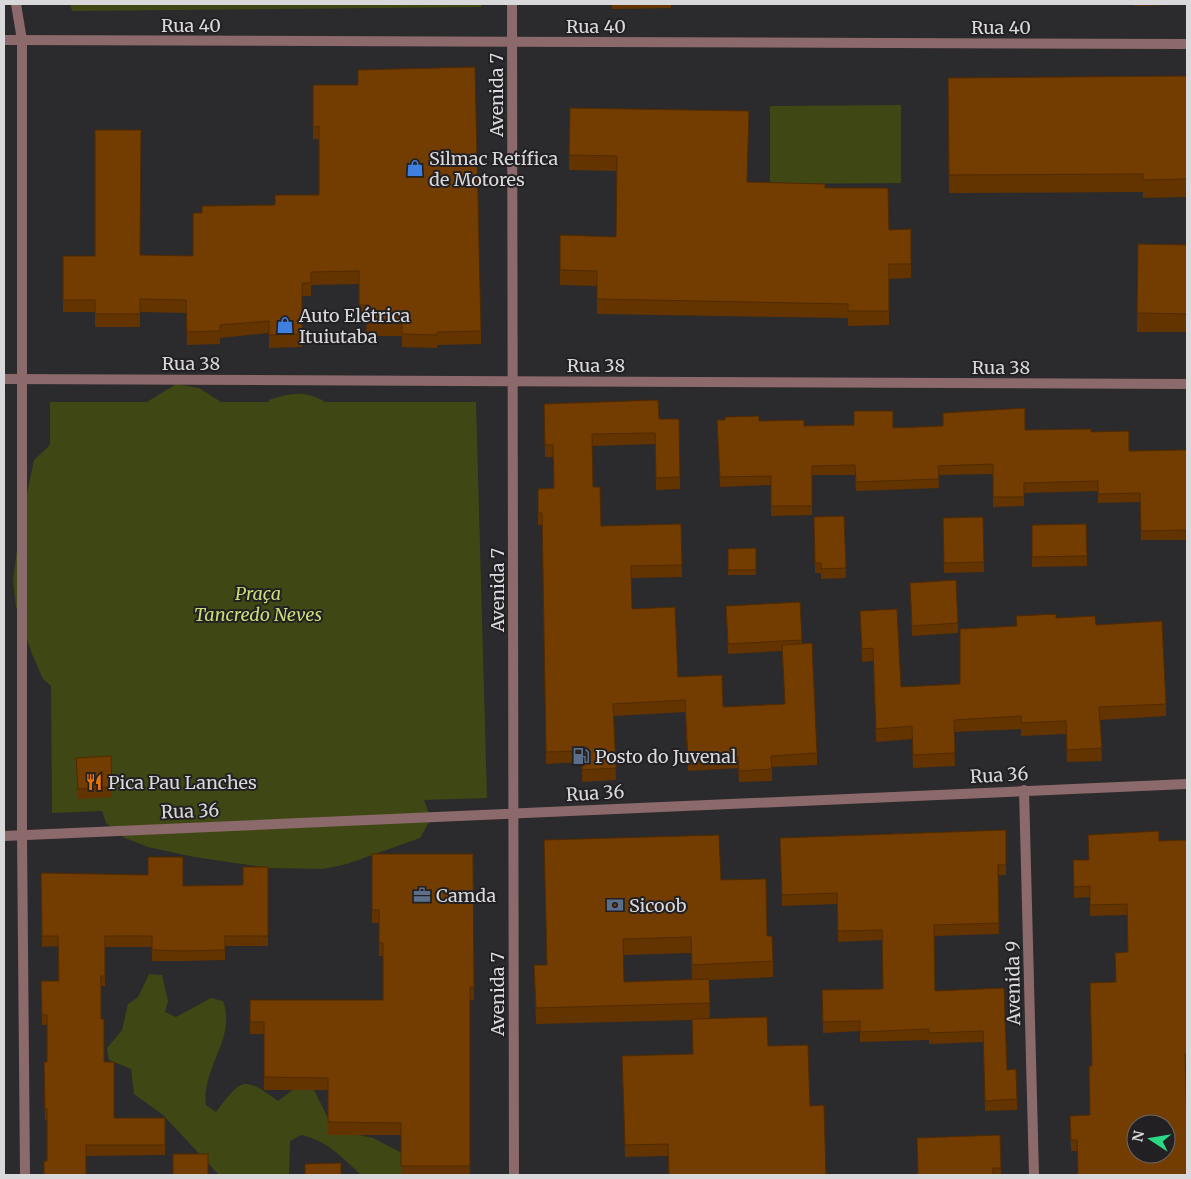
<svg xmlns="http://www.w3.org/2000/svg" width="1191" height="1179" viewBox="0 0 1191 1179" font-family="Merriweather,serif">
<rect width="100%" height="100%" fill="#2b2a2c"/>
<g fill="#3f4714">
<path d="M70,4H481V7L72,11Z"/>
<path d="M901,105V183L770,184V106Z"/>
<path d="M176,384L199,388L221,402H269V400C289,393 306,390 325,402H476L487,798L424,800L431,819L420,838L347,864L323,869L270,868L194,857L148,847L125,838L106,823L102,811L52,813L51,686L43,679L32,654L16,607L13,581L19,532L34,460L50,445V402H147Z"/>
<path d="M149,974L162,975L168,1001L165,1012L176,1017L211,998L223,1001C237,1038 201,1068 206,1105L216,1112C241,1079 243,1075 278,1101L301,1084L313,1088L330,1122L344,1132L373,1138L406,1155L403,1175H361C343,1158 326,1140 301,1135L290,1141L289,1175H219L163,1115L134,1094L131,1069L109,1060L107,1048L122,1030L128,1004L138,997Z"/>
</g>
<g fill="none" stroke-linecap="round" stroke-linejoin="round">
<g stroke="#8c696a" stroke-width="10">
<path d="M16,4L22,40V835L25,1175"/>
<path d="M4,40L1187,44"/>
<path d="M4,379L1187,384"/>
<path d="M1024,790L1034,1175"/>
</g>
<g stroke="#8c696a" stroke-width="10">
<path d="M512,4L514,1175"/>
<path d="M4,836L1187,784"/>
</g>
</g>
<g fill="#633400" fill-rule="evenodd">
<path d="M612,4H671V8L612,9Z"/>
<path d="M1134,4H1168V5L1135,6Z"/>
<path d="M1187,76V197L1143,198V192L949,193L948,78Z"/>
<path d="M313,85L481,331V344L437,345V348L402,347V336H366L367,318H359V284L311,285V296H302V347L269,348V333L220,338V344L187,345L186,313L140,312V327H95V312H63V256H193L202,213L275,205L319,195V139H313Z"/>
<path d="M570,108L748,182L825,188L889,230L911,229V278L889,279V325L848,326V318L597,314V286L560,285V235L616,237L617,171L569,170Z"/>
<path d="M1138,244L1187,245V332H1137Z"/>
<path d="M544,416L659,419L680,477V489L656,490L655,444L592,446L593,487L601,526L681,524L682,577L631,578L632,609L678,677L723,707L785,704L782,651L728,654L726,606L800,602L802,644L817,753V765L772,767V781L739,782L738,768L688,771L685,712L614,716L616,780L582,782V762L546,764L542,525H538V489L554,488L553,457H545Z"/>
<path d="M717,420L759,421L804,426L1025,430L1091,432L1129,451L1187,450V549H1186V540H1141L1140,502L1098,503V491L1024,493V506L993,507V474L938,475L939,488L856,491L855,475H812V515L771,516V485L720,487Z"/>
<path d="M844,516L846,578L821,579V573H815L814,517Z"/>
<path d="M983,517L984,572L944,573L943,518Z"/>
<path d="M1086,524L1087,566L1032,567V525Z"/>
<path d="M756,548V575H728V549Z"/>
<path d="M910,583L958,623V633L912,636Z"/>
<path d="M860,611L901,687L960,684L1016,626V616L1056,618L1096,625L1166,704V716L1100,720L1102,761L1067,762L1066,734L1021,736V729L954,732L955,766L913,768L912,739L876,742L873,661L862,662Z"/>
<path d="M76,758L112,787V797L78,799Z"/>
<path d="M780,838L1006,865V875H998L999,934L934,936L935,991L1004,988L1007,1070L1017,1099V1110L985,1111L983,1042L929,1044V1040L860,1042V1031L823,1033L822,990L883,989L882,940L838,942L837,904L782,906Z"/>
<path d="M544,840L721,880L767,936L773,961V977L709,980L710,1019L768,1046L810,1106L826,1175H669L668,1156L625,1157L622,1056L693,1054L692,1020L536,1024L534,965H547ZM691,953L692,980L624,982V955Z"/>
<path d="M1187,840V1065H1185L1077,1151H1071L1070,1116L1090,1115L1091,1066L1116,982L1128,952L1127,915L1090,916V897L1074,898L1073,860H1088L1159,841Z"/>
<path d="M372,854H473L474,1000H470V1175H401V1135H328V1090H264V1034H250V1000H383V956H379V923H372Z"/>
<path d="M268,867V946H225V960L183,961H152V947H105V986H101V1019L104,1062L114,1118H165V1155L86,1156L47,1161V1120H45L44,1073L47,1062V1025H42L41,981H58V946L42,947L41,873L183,886L243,885Z"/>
<path d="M1000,1135L1001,1175H918Z"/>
</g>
<g fill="#733c00" stroke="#502a00" fill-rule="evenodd">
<path d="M475,67L481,331L437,332V335L402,334V324L366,323L367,305H359V271L311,272V283H302V334L269,335V321L220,325V331L187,332L186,300L140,299V314H95V300H63V256H95V130H141L140,255L193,256V213H202V206L275,205V195H319V126L313,127V85H358V70Z"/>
<path d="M1187,76V179L1143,180V174L949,175L948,78Z"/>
<path d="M570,108L749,111L747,182L825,184V188H888L889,230L911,229V264H889V311H848V304L597,299V271L560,270V235L616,237L617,156L569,155Z"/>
<path d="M1138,244L1187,245V314L1137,313Z"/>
<path d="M658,400L659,419H679L680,477L656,478L655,433L592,434L593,487H600L601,526L681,524L682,565L631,566L632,609L675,607L678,677L722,675L723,707L785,704L782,645L812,643L817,753L771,756L772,769L739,771L738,757L688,759L685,700L613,704L616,768L582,770V751L546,752L542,513H538V489L554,488L553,445H545L544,404Z"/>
<path d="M1025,408V430L1091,429V432L1129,431V451L1187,450V540H1186V530L1141,531L1140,493L1098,494V481L1024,483V497H993V464L938,466L939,479L856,482L855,465L812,466V506H771V476L720,477L717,420H725V417L759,416V421L804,420V426L854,425V411H893V428L943,426V413Z"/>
<path d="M844,516L846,568L821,569V563H815L814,517Z"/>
<path d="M983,517L984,562L944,563L943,518Z"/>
<path d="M1086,524L1087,556L1032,557V525Z"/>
<path d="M756,548V570H728V549Z"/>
<path d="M956,580L958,623L912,626L910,583Z"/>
<path d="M800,602L802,640L728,644L726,606Z"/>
<path d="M897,609L901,687L960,684V629L1017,626L1016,616L1056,614V618L1095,616L1096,625L1162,621L1166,704L1099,707L1102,748L1067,750L1066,721L1021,723V716L954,720L955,753L913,755L912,726L876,729L873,648L862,649L860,611Z"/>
<path d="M111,756L112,787L78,789L76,758Z"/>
<path d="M1006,830V865H998L999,923L934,925L935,991L1004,988L1007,1070L1016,1069L1017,1099L985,1101L983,1031L929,1033V1029L860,1032V1021L823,1022L822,990L883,989L882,930L838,931L837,893L782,895L780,838Z"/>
<path d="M1159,831V841L1187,840V1054H1185L1187,1128V1175H1078L1077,1140H1071L1070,1116L1090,1115L1089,1066H1092L1090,983L1116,982L1115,953L1128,952L1127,904L1090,905V886L1074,887L1073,860H1089L1088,835ZM1136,1124H1166V1154H1136Z"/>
<path d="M719,835L721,880L766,879L767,936H772L773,961L692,965L691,937L623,939L624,982L709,979L710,1003L536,1008L534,965H547L544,840Z"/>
<path d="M372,854H473L474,987H470V1166H401V1123L328,1122V1078L264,1077V1022H250V1000H383V943H379V910H372Z"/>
<path d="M148,857H183V886L243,885V867H268V936H225V950L183,951L152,950V936H105V976H101V1019H104V1062H114V1118H165V1145H86V1175H44V1161H47V1109H45L44,1062H47V1015H42L41,981H59L58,936H42L41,873L148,875Z"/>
<path d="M767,1017L768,1046L808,1045L810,1106L824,1105L826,1175H669L668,1144L625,1145L622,1056L693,1054L692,1019Z"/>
<path d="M1000,1135L1001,1168H993V1175H918L917,1138Z"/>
<rect x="173" y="1154" width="35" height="21"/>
<path d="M341,1163V1175H305V1164Z"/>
</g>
<defs>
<g id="shop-bare" transform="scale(1.35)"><path d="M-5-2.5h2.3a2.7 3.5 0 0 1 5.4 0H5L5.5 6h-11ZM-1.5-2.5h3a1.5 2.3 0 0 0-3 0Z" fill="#3f7fe0" stroke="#222022" stroke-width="2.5" paint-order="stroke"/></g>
<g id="fuel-bare" transform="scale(1.35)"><path d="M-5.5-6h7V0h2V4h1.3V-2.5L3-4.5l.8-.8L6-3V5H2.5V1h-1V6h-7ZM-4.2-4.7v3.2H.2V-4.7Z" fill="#5c6f8a" stroke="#222022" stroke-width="2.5" paint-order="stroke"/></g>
<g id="restaurant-bare" transform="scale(1.35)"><path d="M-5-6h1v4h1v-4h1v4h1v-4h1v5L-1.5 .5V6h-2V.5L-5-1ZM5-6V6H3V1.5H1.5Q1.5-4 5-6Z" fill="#e8710a" stroke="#222022" stroke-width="2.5" paint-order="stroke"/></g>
<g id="office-bare" transform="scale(1.35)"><path d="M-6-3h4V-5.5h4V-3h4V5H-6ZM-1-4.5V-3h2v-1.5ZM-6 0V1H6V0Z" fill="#5c6f8a" stroke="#222022" stroke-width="2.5" paint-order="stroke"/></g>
<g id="bank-bare" transform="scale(1.35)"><path d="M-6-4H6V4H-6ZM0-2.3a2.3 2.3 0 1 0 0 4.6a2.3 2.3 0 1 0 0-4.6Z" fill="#5c6f8a" stroke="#222022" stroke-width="2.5" paint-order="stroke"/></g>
</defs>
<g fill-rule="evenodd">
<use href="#shop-bare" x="415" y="168"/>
<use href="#shop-bare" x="285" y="325"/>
<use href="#fuel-bare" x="581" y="756"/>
<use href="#restaurant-bare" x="94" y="782"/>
<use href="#office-bare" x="422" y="895"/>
<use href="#bank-bare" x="615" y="905"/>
</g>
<g text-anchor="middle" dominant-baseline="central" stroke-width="4" stroke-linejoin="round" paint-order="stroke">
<g font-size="18" fill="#d9d8da" stroke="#222022">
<text x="191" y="25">Rua 40</text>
<text x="596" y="26">Rua 40</text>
<text x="1001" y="27">Rua 40</text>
<text transform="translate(496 95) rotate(-90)">Avenida 7</text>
<text x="191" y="363">Rua 38</text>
<text x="596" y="365">Rua 38</text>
<text x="1001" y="367">Rua 38</text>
<text transform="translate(497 590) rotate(-90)">Avenida 7</text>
<text transform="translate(999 775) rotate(-3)">Rua 36</text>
<text transform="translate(595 793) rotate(-3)">Rua 36</text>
<text transform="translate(190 811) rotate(-2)">Rua 36</text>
<text transform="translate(1013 983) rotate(-91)">Avenida 9</text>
<text transform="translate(497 994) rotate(-90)">Avenida 7</text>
</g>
<g font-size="18" fill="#d9d8da" stroke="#222022" text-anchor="start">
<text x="429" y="158">Silmac Retífica<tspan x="429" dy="21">de Motores</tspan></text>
<text x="299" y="315">Auto Elétrica<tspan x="299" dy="21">Ituiutaba</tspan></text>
<text x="595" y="756">Posto do Juvenal</text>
<text x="108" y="782">Pica Pau Lanches</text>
<text x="436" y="895">Camda</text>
<text x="629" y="905">Sicoob</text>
</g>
<g font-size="18" font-style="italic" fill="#cbdd76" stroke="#222022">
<text x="258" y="593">Praça<tspan x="258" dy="21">Tancredo Neves</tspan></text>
</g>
</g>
<rect width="1191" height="1179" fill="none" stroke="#d9d8da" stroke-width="10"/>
<g transform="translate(1151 1139) rotate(282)"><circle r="24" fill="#222022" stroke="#6b6a6c"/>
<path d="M0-4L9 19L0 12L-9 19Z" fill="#2bd884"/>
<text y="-8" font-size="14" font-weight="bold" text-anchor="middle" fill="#d9d8da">N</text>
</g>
</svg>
